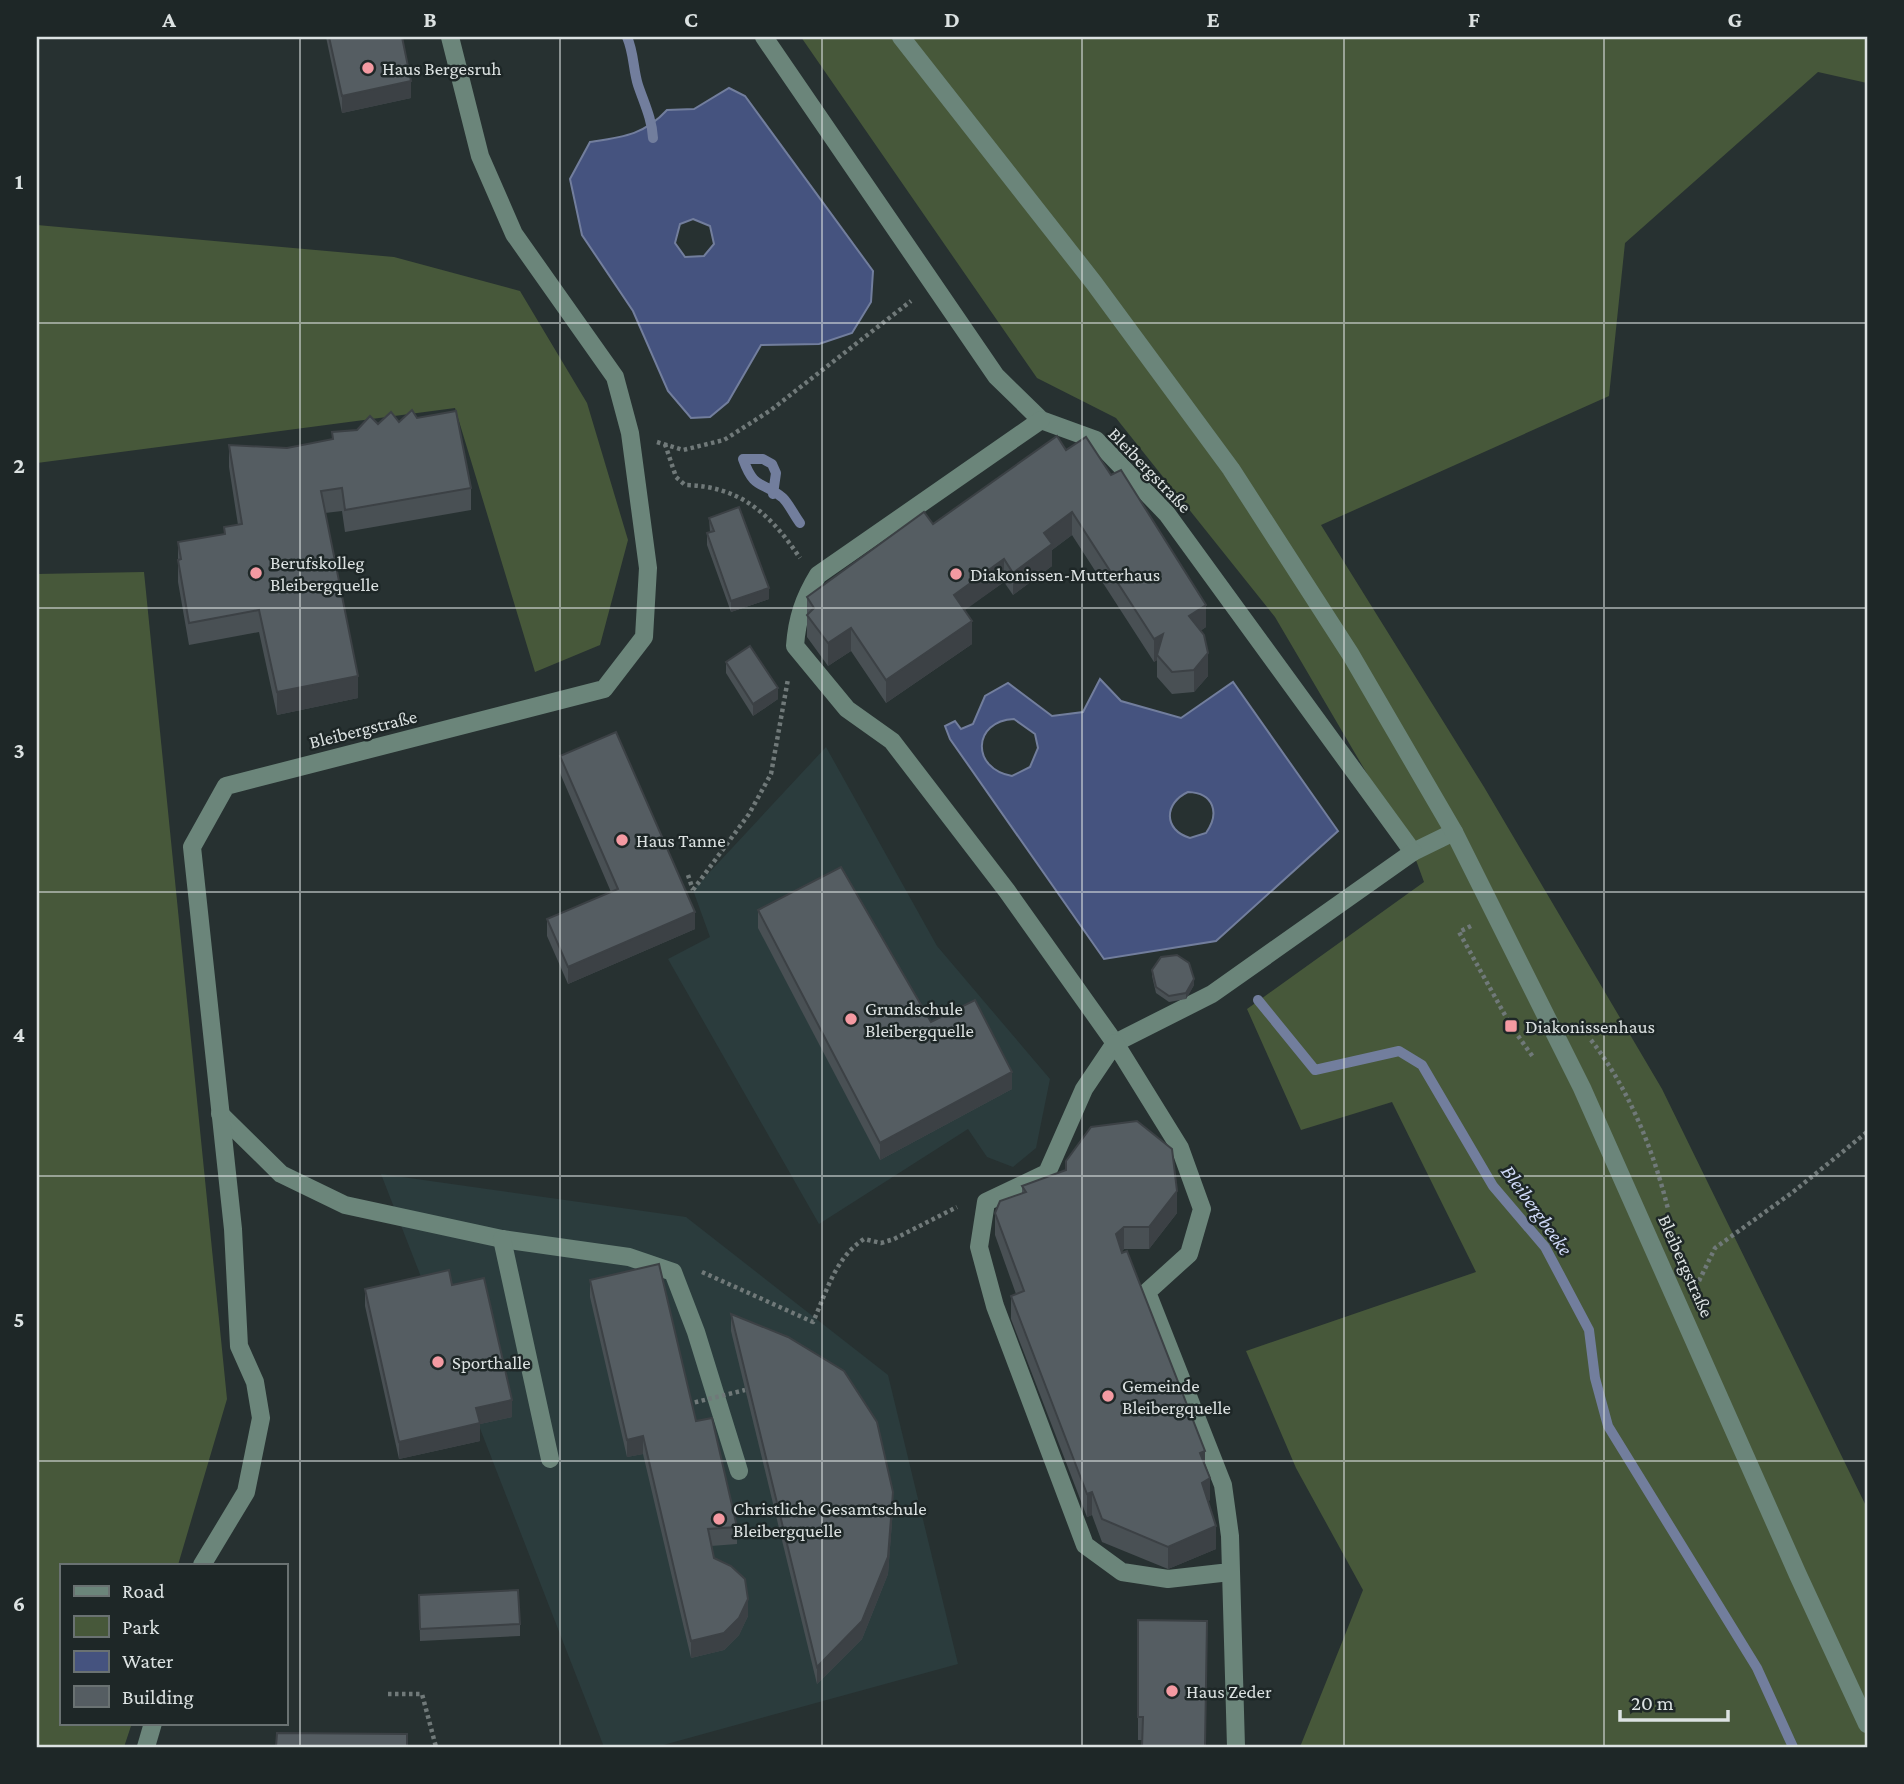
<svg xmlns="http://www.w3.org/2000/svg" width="1904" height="1784" viewBox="0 0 1904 1784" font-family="'Crimson Pro',serif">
<rect width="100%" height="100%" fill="#273131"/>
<g fill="#2b3c3d">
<path d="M826,747L937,946L1050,1079L1036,1148L1013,1167L987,1157L968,1129L819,1224L668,959L710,937L693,890Z"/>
<path d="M381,1174L686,1217L888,1375L958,1664L656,1747H604Z"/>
</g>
<g fill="#47583a">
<path d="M801,37H1867V83L1818,72L1625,243L1609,396L1321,525L1484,787L1662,1089L1867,1508V1747H1300L1363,1590L1296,1468L1246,1351L1476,1272L1392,1102L1301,1130L1247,1009L1424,882L1413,852L1275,617L1116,418L1037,378Z"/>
<path d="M37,225L394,257L520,291L587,403L628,540L600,645L535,672L455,408L37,463Z"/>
<path d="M144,572L227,1399L178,1565H61V1723H132L124,1747H37V574Z"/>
</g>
<g fill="#45537f" stroke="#727e9d" stroke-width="2" fill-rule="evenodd">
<path d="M729,88L745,96L873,271L871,302L852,333L819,344L761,345L728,402L710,417L691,418L668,391L633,311L582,235L570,179L590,142C623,137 644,135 667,110L694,109ZM693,219L710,226L714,244L704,256L685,257L675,243L680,224Z"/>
<path d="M1100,679L1121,701L1181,718L1233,682L1338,831L1216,941L1104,959L950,739L945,726L955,721L961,729L973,724L985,696L1008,683L1052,716L1083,712ZM1014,719L1035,734L1038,748L1030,767L1012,776C971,769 972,721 1014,719ZM1188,792C1214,793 1220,813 1206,833L1190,838C1163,830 1164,803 1188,792Z"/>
</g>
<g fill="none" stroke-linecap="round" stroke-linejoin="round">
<g stroke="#727e9d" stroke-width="10">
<path d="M627,37C634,53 633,69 638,85C644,103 652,119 653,138"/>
<path d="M773,494L776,473L772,464L763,459H743C755,492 762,480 783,498C789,504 794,515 800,523"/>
<path d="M1258,1000L1315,1070L1399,1051L1422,1065L1493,1186L1545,1247L1589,1330L1595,1378L1608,1426L1757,1668L1793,1747"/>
</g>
<g stroke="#707979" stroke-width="4.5" stroke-dasharray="3.5 3.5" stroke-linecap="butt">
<path d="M657,442L683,450L724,440L771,410L911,301"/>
<path d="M665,444L676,477L685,485C741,486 771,515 800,558"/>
<path d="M688,875L693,890"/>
<path d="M693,890L749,814L771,774L788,679"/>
<path d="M1471,926L1459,932L1511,1026L1533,1057"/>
<path d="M1591,1040C1629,1089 1653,1149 1668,1209"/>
<path d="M702,1272L813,1322C827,1291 835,1258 864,1239L881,1243L894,1239L957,1207"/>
<path d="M1699,1281L1715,1248L1793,1192L1867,1132"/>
<path d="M388,1694H422L436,1747"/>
</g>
<g stroke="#6b857a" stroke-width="18">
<path d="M764,37L996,376L1041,420L1096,440L1167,514L1413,852L1454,832"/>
<path d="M901,37L1094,283L1231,469L1351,655L1454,832L1582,1088L1798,1575L1867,1724"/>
<path d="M1041,420L818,575C804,598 797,618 795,646L847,709L892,741L1007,891L1115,1043L1212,994L1413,852"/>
<path d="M220,1114L281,1174L345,1205L502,1239L629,1257L673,1272L696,1332L739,1471"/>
<path d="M502,1239L550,1459"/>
<path d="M202,1565L246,1492L261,1418L255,1382L239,1346L233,1229L192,847L226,786L604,689L644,637L648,568L630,433L615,377L514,234L480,156L450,37"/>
<path d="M1230,1572L1168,1579L1122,1572L1085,1545L995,1306L979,1247L986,1202L1047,1173L1084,1089L1115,1043L1180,1148L1202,1209L1189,1254L1147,1292L1223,1485L1230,1536L1236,1747"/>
<path d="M146,1747L153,1723"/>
</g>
<path stroke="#707979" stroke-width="4.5" stroke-dasharray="3.5 3.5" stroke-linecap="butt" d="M688,1404L745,1390"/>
</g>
<g fill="#495054">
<path d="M326,37H402L411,98L342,113Z"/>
<path d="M417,418L471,488V510L345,532L342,511L325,513L358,698L277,715L259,632L189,645L178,582V542L224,534V527L238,525L229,467V445L287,448L332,439V432L357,430L378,424L399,422Z"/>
<path d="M1066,450L1206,627L1200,631L1208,676L1194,692L1172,694L1157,677V660L1154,662L1072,535L1052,550V566L1013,595L1004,582L964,610L972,644L886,703L851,651L828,666L807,637V597L933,524Z"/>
<path d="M709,518L769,599L731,612L707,545V533L710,532Z"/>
<path d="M726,662L778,699L753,716L726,673Z"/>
<path d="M560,756L695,929L568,984L547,936V919L611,892L560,773Z"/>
<path d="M758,910L931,1022L1012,1089L880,1160L758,928Z"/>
<path d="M1152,970L1194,985L1186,999L1169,1002L1156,993L1152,976Z"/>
<path d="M1066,1161L1177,1213L1149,1249H1124L1122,1251L1205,1465L1210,1500L1208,1501L1216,1549L1168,1569L1102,1542L1092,1515L1087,1517L1011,1319V1296L1016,1294L995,1235V1213L1022,1193V1186L1066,1170Z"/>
<path d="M590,1280L696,1421L737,1527V1544L711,1546L714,1558L748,1616L739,1635L724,1650L691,1658L643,1454L627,1457L590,1297Z"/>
<path d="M452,1285L512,1417L480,1424V1441L399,1459L365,1306V1289Z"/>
<path d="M731,1314L893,1509L888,1574L862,1639L817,1684L731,1331Z"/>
<path d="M419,1595L520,1624V1636L420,1641Z"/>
<path d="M1138,1620L1207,1621L1143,1745V1740H1138Z"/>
</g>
<g fill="#3c4145">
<path d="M411,81V98L342,113V96Z"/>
<path d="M1072,512V535L1052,550V566L1013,595V573L1044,533Z"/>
<path d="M1004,559V582L954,618V595Z"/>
<path d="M769,588V599L731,612V601Z"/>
<path d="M1206,605V627L1189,638V616Z"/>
<path d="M972,621V644L886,703V680Z"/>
<path d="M851,628V651L828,666V643Z"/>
<path d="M1163,634L1157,655V660L1154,662V639Z"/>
<path d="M1208,653V676L1194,692V670Z"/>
<path d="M358,676V698L277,715V692Z"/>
<path d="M778,688V699L753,716V704Z"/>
<path d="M695,912V929L568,984V967Z"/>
<path d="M1194,979V985L1186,999V993Z"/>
<path d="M1012,1072V1089L880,1160V1143Z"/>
<path d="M1177,1191V1213L1149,1249V1227Z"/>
<path d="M1124,1227V1249L1116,1257V1234Z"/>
<path d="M512,1400V1417L480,1424V1441L399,1459V1442L476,1408Z"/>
<path d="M643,1436V1454L627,1457V1440Z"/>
<path d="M1205,1451V1474L1200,1453Z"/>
<path d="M1210,1478V1500L1202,1505V1483Z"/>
<path d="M893,1492V1509L888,1574L862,1639L817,1684V1667Z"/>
<path d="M1092,1492V1515L1087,1517V1494Z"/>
<path d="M1216,1526V1549L1168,1569V1547Z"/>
<path d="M748,1599V1616L739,1635L724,1650L691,1658V1641Z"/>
</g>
<g fill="#555d62" stroke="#3c4145" stroke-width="2">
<path d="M329,37H402L411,81L342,96Z"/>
<path d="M412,410L417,418L456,411L471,488L345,510L342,488L321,491L358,676L277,692L259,610L189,623L178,560L181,559L178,542L225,534L224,527L242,524L229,445L287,448L333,439L332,432L357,430L370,416L378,424L391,412L399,422Z"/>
<path d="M1057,436L1066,450L1086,437L1111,475L1121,470L1206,605L1189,616L1204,635L1208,653L1194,670L1172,672L1157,655L1163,634L1154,639L1072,512L1044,533L1052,544L1013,573L1004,559L954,595L972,621L886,680L851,628L828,643L807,615L814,608L807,597L924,512L933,524Z"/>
<path d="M739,507L769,588L731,601L707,533L714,531L709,518Z"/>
<path d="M750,646L778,688L753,704L726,662Z"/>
<path d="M616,732L695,912L568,967L547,919L618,889L560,756Z"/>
<path d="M841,867L931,1022L975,1000L1012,1072L880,1143L758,910Z"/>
<path d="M1177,955L1189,963L1194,979L1186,993L1169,996L1156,987L1152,970L1161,957Z"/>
<path d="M1137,1121L1172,1149L1177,1191L1149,1227H1124L1116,1234L1122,1253L1127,1251L1205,1451L1200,1453L1210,1478L1202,1483L1216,1526L1168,1547L1102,1519L1092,1492L1087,1494L1011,1296L1024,1291L995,1213L1000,1201L1026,1192L1022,1186L1066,1170V1161L1091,1127Z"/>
<path d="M659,1264L696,1421L712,1418L737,1527L708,1529L714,1558L731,1566L745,1579L748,1599L739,1618L724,1633L691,1641L643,1436L627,1440L590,1280Z"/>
<path d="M449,1270L452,1285L484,1278L512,1400L476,1408L480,1423L399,1442L365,1289Z"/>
<path d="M731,1314L788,1337L844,1371L877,1422L893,1492L888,1557L862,1621L817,1667Z"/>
<path d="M518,1590L520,1624L420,1629L419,1595Z"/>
<path d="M1138,1620L1207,1621L1205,1746L1241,1747H1142L1143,1717H1138Z"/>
<path d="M277,1733L407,1734V1747H276Z"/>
</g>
<path fill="none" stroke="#dce2e2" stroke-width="2" stroke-opacity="0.55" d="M300,37V1747M560,37V1747M822,37V1747M1082,37V1747M1344,37V1747M1604,37V1747M37,323H1867M37,608H1867M37,892H1867M37,1176H1867M37,1461H1867"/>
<g fill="#f49aa2" stroke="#1e2727" stroke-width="2.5">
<circle cx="368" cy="68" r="7"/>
<circle cx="256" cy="573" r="7"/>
<circle cx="956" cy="574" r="7"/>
<circle cx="622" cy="840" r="7"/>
<circle cx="851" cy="1019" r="7"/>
<rect x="1504" y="1019" width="14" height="14" rx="3.5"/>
<circle cx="438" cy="1362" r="7"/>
<circle cx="1108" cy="1396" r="7"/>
<circle cx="719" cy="1519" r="7"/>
<circle cx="1172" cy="1691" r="7"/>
</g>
<g text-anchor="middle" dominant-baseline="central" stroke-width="5" stroke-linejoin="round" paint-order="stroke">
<g font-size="19" fill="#dce2e2" stroke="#1e2727" text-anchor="start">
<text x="382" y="68">Haus Bergesruh</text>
<text x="270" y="562">Berufskolleg<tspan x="270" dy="22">Bleibergquelle</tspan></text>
<text x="970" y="574">Diakonissen-Mutterhaus</text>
<text x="636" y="840">Haus Tanne</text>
<text x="865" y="1008">Grundschule<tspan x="865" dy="22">Bleibergquelle</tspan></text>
<text x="1525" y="1026">Diakonissenhaus</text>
<text x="452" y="1362">Sporthalle</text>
<text x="1122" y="1385">Gemeinde<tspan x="1122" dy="22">Bleibergquelle</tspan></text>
<text x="733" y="1508">Christliche Gesamtschule<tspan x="733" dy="22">Bleibergquelle</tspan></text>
<text x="1186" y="1691">Haus Zeder</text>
</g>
<g font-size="19" fill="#dce2e2" stroke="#1e2727">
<text transform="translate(1150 470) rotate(46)">Bleibergstraße</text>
<text transform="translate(363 729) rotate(-14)">Bleibergstraße</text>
<text transform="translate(1686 1266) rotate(66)">Bleibergstraße</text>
</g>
<g font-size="21" font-style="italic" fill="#d0daf8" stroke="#1e2727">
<text transform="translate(1537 1210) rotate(54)">Bleibergbeeke</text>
</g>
</g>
<rect width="1904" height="1784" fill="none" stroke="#1e2727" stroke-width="77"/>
<rect x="60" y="1564" width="228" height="161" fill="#1e2727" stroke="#6a7272" stroke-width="2"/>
<rect x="74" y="1586" width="35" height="10" fill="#6b857a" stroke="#6a7272" stroke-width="2"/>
<text x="122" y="1598" font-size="21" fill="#dce2e2">Road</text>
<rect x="74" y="1616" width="35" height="21" fill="#47583a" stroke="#6a7272" stroke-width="2"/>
<text x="122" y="1634" font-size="21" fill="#dce2e2">Park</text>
<rect x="74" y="1651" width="35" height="21" fill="#45537f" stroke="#6a7272" stroke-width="2"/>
<text x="122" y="1668" font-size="21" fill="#dce2e2">Water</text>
<rect x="74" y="1686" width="35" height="21" fill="#555d62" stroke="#6a7272" stroke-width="2"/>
<text x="122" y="1704" font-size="21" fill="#dce2e2">Building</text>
<path d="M1620 1710v10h108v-10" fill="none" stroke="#dce2e2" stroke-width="3.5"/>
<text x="1631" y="1710" font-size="21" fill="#dce2e2" stroke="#1e2727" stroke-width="5" paint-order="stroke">20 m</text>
<rect x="38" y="38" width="1828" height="1708" fill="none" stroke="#dce2e2" stroke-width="2.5"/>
<g font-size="23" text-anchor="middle" font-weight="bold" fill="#dce2e2">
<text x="169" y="27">A</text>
<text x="430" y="27">B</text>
<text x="691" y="27">C</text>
<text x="952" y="27">D</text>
<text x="1213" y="27">E</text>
<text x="1474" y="27">F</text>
<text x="1735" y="27">G</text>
<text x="19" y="189">1</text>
<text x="19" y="473">2</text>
<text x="19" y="758">3</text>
<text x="19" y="1042">4</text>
<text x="19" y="1327">5</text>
<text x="19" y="1611">6</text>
</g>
</svg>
